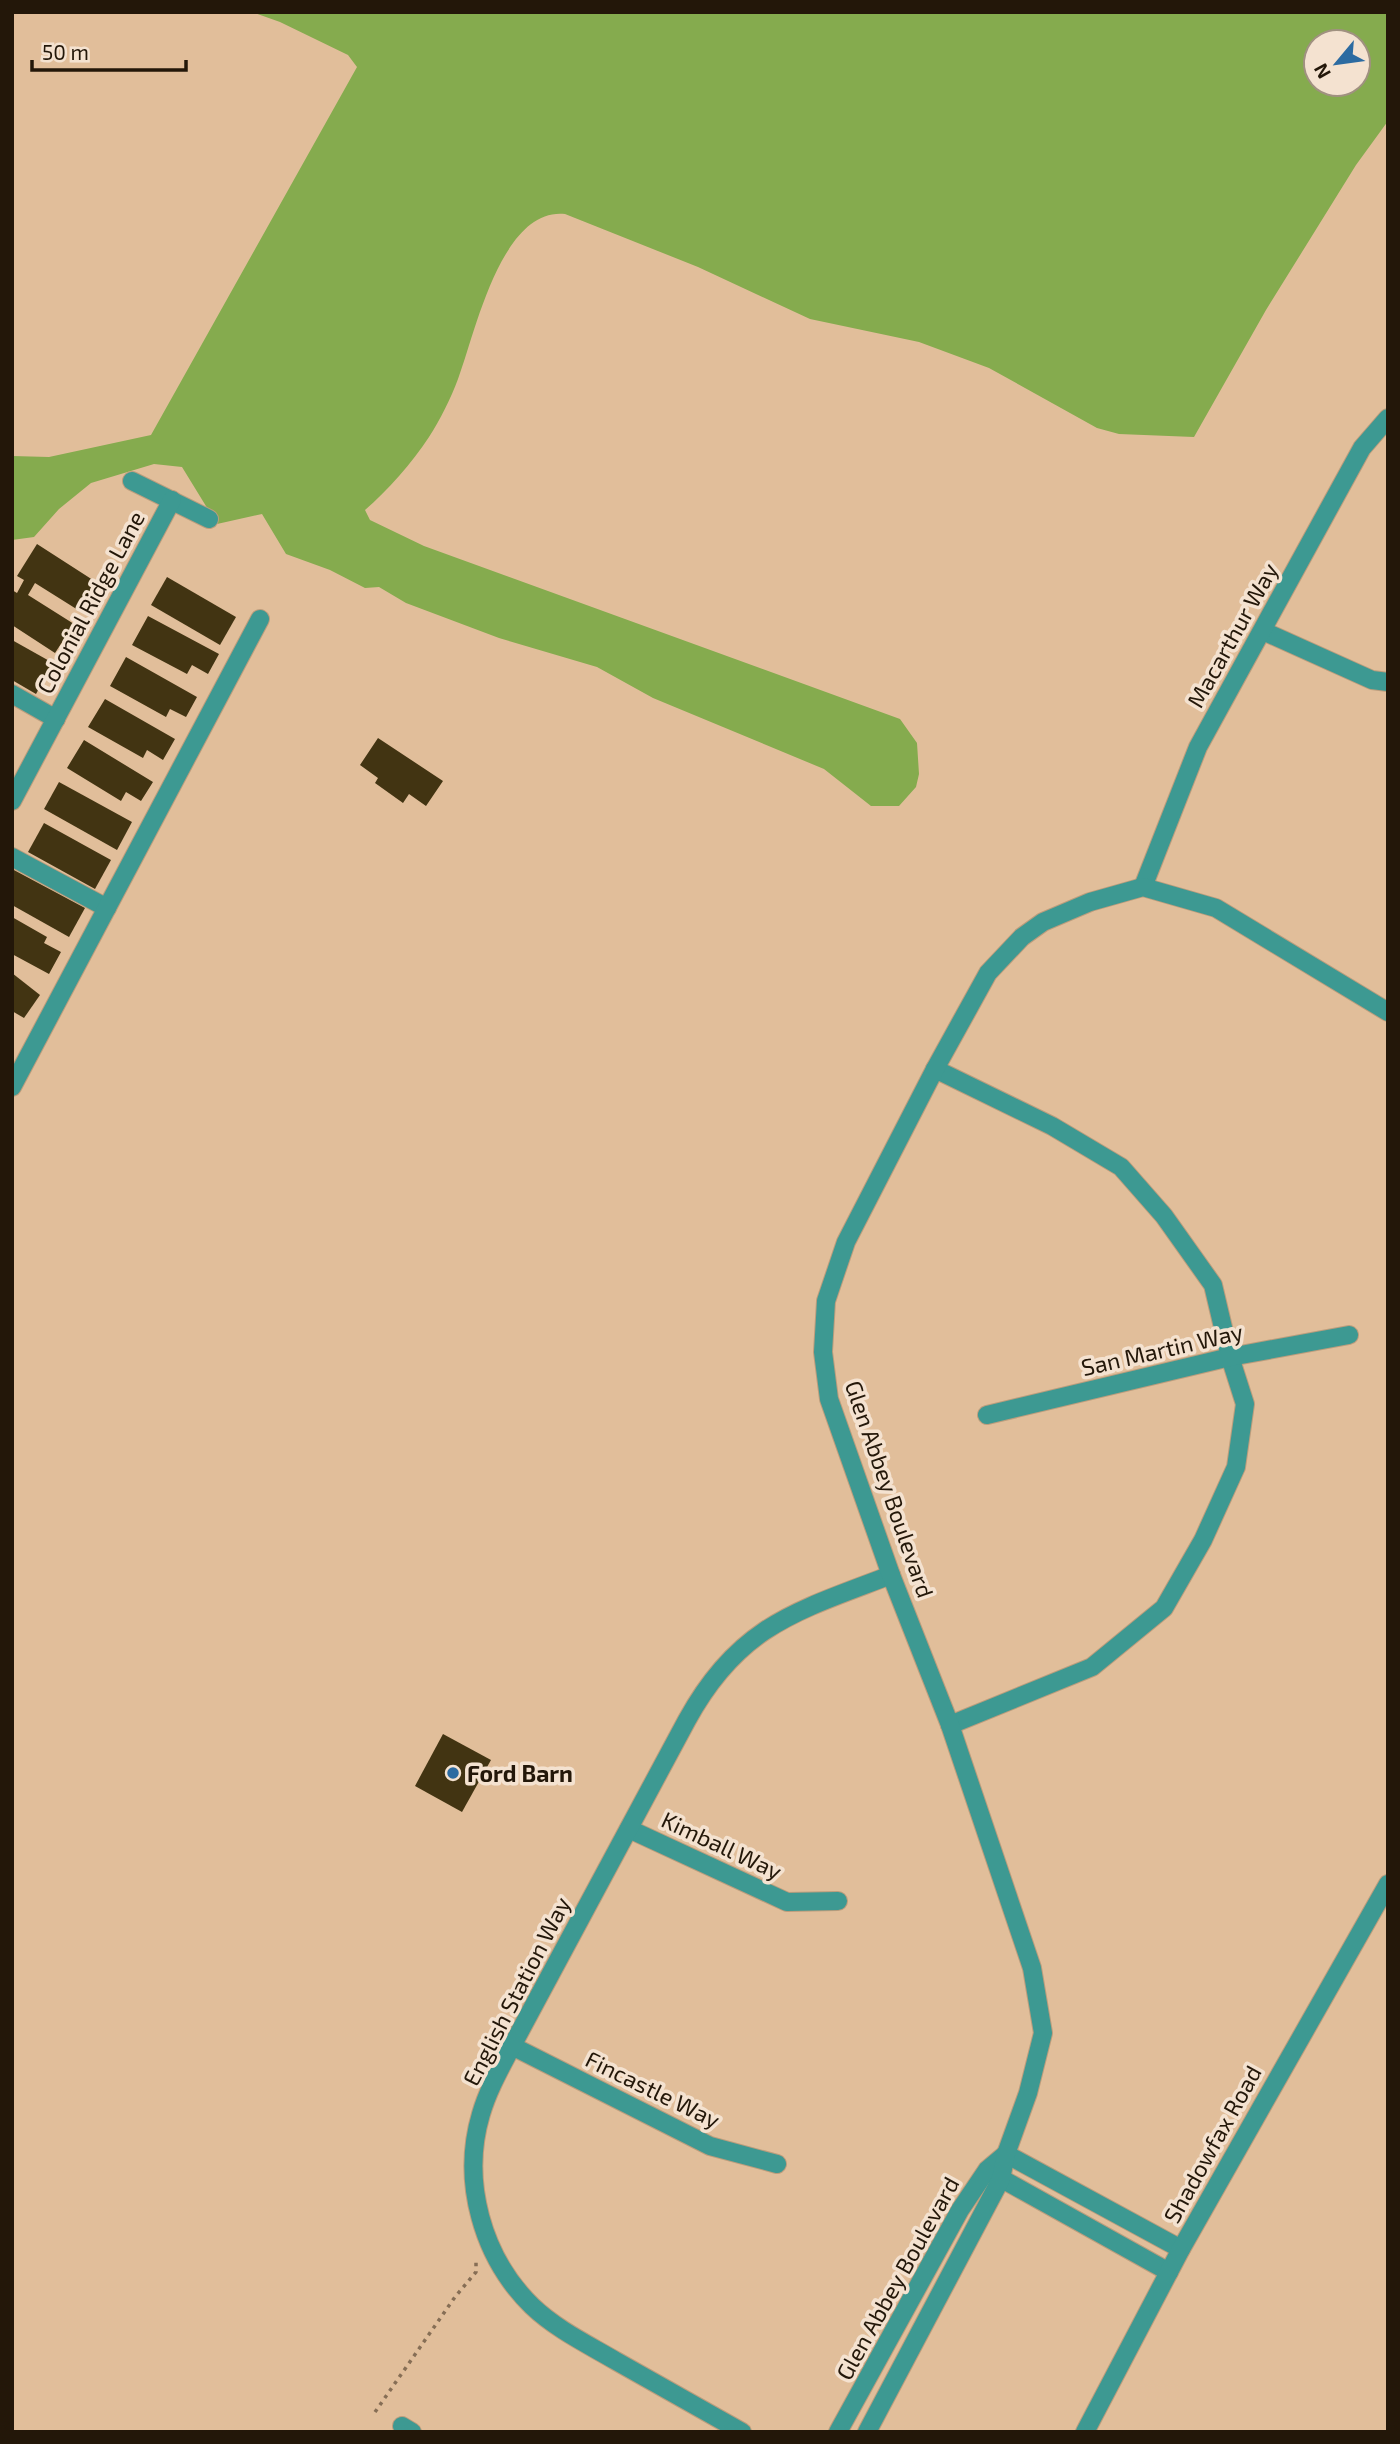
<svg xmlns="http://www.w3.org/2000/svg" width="1400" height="2444" viewBox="0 0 1400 2444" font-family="'Exo 2',sans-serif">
<rect width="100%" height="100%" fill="#e1be9a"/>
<path fill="#85ab4e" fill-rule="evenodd" d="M252,12H1388V121L1356,165L1266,310L1194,437L1119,434L1097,428L989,368L919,342L810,319L698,267L565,214C501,207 475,334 458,379C451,398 440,420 429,437C412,463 388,490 365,510L370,520L424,546L900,719L917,743L919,774L916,787L899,806H871L824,769L653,698L597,667L499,638L406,603L379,587L365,588L330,570L286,554L262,514L217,524L182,467L154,464L91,483L59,509L34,537L12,540V456L49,457L151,435L357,67L348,55L280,22ZM1316,42H1358V84H1316Z"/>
<g fill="#423412">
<path d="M37,544L96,582L78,610L35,583L28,595L74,624L55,653L12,625V590L17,593L24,580L17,576Z"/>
<path d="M167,577L236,617L220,645L151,605Z"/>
<path d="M148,616L219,654L208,674L192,665L187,674L132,645Z"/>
<path d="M12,640L53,663L36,694L12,680Z"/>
<path d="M126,657L197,697L186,717L170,709L166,717L110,686Z"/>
<path d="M105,699L175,739L163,760L147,750L143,758L88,727Z"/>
<path d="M378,738L443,781L426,806L409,794L403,803L375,783L378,778L360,765Z"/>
<path d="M84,740L153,782L141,801L126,792L121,801L67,768Z"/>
<path d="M59,782L132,822L117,850L44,809Z"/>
<path d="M44,823L111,860L95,889L28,852Z"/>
<path d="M12,869L85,908L69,937L12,905Z"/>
<path d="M12,917L47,937L44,943L61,952L49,974L12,954Z"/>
<path d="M12,973L40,995L24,1018L12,1011Z"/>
<path d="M443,1734L491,1760L462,1812L415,1786Z"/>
</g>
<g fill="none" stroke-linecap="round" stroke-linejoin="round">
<g stroke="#bb9d7d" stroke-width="20">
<g id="street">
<path d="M132,481L209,519"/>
<path d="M1263,631L1372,680L1388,682"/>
<path d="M12,694L56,719"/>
<path d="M12,801L172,500"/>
<path d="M12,857L107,908"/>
<path d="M1143,887L1198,747L1362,448L1388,418"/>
<path d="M935,1069L1052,1126L1121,1167L1164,1216L1213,1285L1230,1357L1245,1404L1236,1467L1203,1540L1164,1608L1092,1667L950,1725"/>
<path d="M12,1087L260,619"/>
<path d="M987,1415L1230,1357L1349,1335"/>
<path d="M629,1829L787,1902L838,1901"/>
<path d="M512,2046L710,2146L777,2164"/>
<path d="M1006,2154L1181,2249"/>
<path d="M993,2174L1169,2272"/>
<path d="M402,2426L412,2432"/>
<path d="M742,2432C700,2408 658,2385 616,2361C587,2344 556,2329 532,2306C482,2257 461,2181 481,2114C488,2090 500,2069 512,2046L687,1720C739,1625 797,1611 891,1575"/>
<path d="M838,2432L960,2210L987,2170L1006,2154"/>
<path d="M867,2432L1001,2179L1006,2154L1028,2093L1043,2033L1032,1968L950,1725L891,1575L829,1399L823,1352L826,1301L846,1242L935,1069L988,973L1022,937L1043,922L1090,902L1143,887L1216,908L1388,1012"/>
<path d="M1085,2432L1181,2249L1388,1884"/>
</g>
</g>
<path stroke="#866e55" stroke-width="3.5" stroke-dasharray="3.5 5" stroke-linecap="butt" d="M375,2412L455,2297L476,2272V2261"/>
<use href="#street" stroke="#3d9992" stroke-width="18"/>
</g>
<circle fill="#2c6ba1" stroke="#f4e2d0" stroke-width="2.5" cx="453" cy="1773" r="7"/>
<g text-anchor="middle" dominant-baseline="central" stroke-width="7" stroke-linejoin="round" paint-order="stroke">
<g font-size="23" fill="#231709" stroke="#f4e2d0">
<text transform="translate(90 602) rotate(-62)">Colonial Ridge Lane</text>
<text transform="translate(1232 635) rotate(-61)">Macarthur Way</text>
<text transform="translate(1162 1349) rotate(-13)">San Martin Way</text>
<text transform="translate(890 1489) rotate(71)">Glen Abbey Boulevard</text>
<text transform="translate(722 1845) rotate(25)">Kimball Way</text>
<text transform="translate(516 1991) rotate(-63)">English Station Way</text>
<text transform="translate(653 2089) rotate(26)">Fincastle Way</text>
<text transform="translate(1212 2144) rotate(-61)">Shadowfax Road</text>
<text transform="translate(897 2278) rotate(-61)">Glen Abbey Boulevard</text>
</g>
<g font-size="23" font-weight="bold" fill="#231709" stroke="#f4e2d0" text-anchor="start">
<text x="467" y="1773">Ford Barn</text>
</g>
</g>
<rect width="1400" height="2444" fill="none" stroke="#231709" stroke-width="28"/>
<g transform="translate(1337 63) rotate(241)"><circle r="33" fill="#f4e2d0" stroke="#a09180" stroke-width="2"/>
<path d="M0-5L12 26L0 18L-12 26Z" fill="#2c6ba1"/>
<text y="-10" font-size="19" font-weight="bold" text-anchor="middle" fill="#231709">N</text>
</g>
<path d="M32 60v10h154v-10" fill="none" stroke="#231709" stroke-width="3.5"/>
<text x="42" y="60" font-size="21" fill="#231709" stroke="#f4e2d0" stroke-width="5" paint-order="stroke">50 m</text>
</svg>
